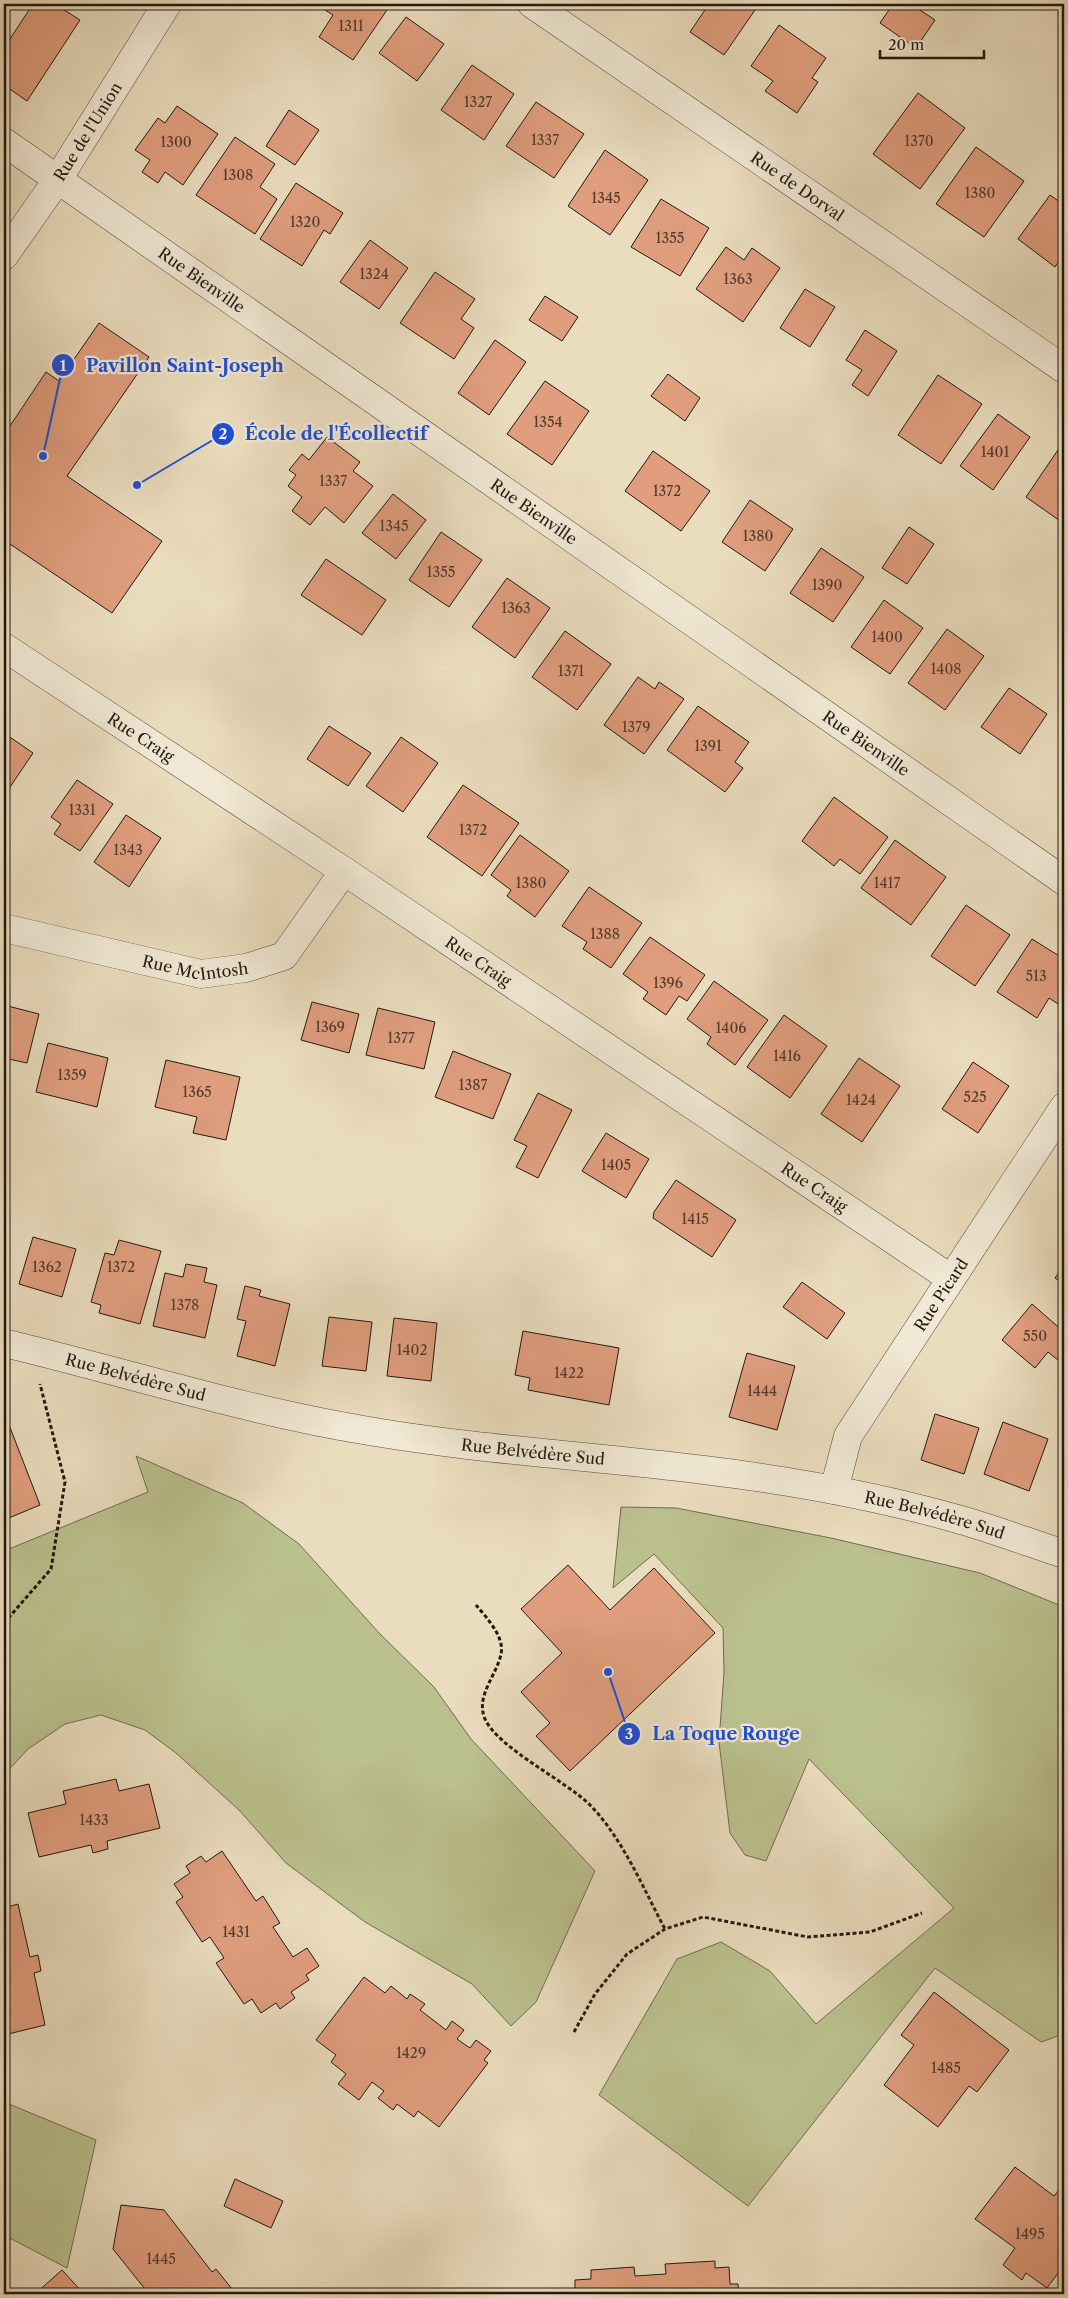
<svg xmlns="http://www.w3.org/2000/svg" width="1068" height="2298" viewBox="0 0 1068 2298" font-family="'Libre Caslon Text',serif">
<rect width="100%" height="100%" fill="#eaddbe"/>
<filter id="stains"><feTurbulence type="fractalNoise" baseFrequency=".004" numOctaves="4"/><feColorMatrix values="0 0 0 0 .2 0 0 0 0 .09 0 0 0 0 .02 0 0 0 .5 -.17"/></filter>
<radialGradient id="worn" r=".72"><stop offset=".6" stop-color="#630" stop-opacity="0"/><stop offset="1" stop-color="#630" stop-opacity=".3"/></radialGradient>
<g fill="#bbc08f" stroke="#6f6c50">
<path d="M136,1456L243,1503L299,1544L380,1634L434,1687L471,1739L595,1871L536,2002L511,2026L472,1984L365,1922L286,1863L239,1810L176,1753L145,1730L101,1715L65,1724L28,1749L4,1775V1551L148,1492Z"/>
<path d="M621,1507L676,1508L831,1538L980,1573L1064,1607V2034L1041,2042L935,1968L748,2206L599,2095L677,1959L721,1942L770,1971L816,2024L954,1908L809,1759L766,1861L745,1855L730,1833L719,1742L724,1672L723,1628L654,1554L613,1588Z"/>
<path d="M4,2102L96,2140L67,2268L4,2235Z"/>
</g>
<g fill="#e09e7e" stroke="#231810">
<path d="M33,4H55L80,20L27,101L4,85V48Z"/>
<path d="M320,4H391L353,60L319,37L333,15L319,6Z"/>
<path d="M709,4H753L757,7L724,55L690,32Z"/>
<path d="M893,4H911L935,20L916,48L880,23Z"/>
<path d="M406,17L444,44L417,81L379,53Z"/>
<path d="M779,25L826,58L812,78L818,82L797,113L765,91L773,81L751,66Z"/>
<path d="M472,65L514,94L484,140L441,110Z"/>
<path d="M918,93L965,128L920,189L873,154Z"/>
<path d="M536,102L584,134L554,178L506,146Z"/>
<path d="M177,106L218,134L183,185L165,172L158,183L142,172L150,160L135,150L158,118L165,123Z"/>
<path d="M289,110L319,130L295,165L266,146Z"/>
<path d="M235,137L275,164L260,187L277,199L255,234L196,195Z"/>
<path d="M976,147L1024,181L984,237L936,204Z"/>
<path d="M605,150L648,180L610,235L568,206Z"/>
<path d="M296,183L343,213L330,234L324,230L302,266L260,239Z"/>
<path d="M1050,195L1064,205V254L1055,267L1018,239Z"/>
<path d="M661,199L709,228L680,276L631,247Z"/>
<path d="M370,240L408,268L379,309L340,282Z"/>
<path d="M726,247L744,260L752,248L780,268L743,322L696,289Z"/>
<path d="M435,272L475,299L461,319L474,328L454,359L400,323Z"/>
<path d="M805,289L835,307L810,347L780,328Z"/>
<path d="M545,296L578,317L562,341L529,320Z"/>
<path d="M99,323L149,357L67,476L162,541L112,613L4,540V435L46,372L59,381Z"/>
<path d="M865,330L897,351L868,396L852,385L862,370L846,360Z"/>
<path d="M495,340L526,362L489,415L458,393Z"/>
<path d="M668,374L700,398L685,421L651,396Z"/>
<path d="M938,375L982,404L941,464L898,435Z"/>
<path d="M545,381L589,411L552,465L507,434Z"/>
<path d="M998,414L1030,437L993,490L960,466Z"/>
<path d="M327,437L360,462L353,471L373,486L344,523L325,507L310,525L292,511L302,497L288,486L296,475L289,470L302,454L309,460Z"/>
<path d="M1062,444L1064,445L1063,523L1026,497Z"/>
<path d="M653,451L710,491L681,531L625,491Z"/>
<path d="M393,494L426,520L396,559L362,533Z"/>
<path d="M750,500L793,529L765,571L722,542Z"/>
<path d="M909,527L934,544L907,584L882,568Z"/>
<path d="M441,532L482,560L449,607L409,580Z"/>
<path d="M821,548L864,577L833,622L790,593Z"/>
<path d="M326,559L386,600L362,635L301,595Z"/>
<path d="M507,578L550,608L515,658L472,627Z"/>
<path d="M884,600L923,628L890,674L851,647Z"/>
<path d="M947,629L984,656L945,710L908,683Z"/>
<path d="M565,631L611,664L577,710L532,677Z"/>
<path d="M638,677L655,689L659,682L684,699L644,754L604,725Z"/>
<path d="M1009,688L1047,714L1020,754L981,727Z"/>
<path d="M698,706L749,742L735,762L743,768L725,792L667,750Z"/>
<path d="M329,726L371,753L348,786L307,759Z"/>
<path d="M4,733L33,753L4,796Z"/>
<path d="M401,737L438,763L403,812L366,786Z"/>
<path d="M77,780L113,804L80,851L54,834L61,824L51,817Z"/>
<path d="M463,785L519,823L482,876L427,837Z"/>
<path d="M834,797L888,837L860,874L840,859L834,866L802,841Z"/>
<path d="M126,815L161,838L129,887L94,862Z"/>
<path d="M520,835L569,871L535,917L507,896L511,890L491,875Z"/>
<path d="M895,840L946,877L911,925L861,888Z"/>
<path d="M589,887L642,923L611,968L583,949L587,942L562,926Z"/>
<path d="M966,905L1010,935L975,986L931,956Z"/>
<path d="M650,937L705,975L687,1001L679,996L666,1015L643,999L648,992L623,974Z"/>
<path d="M1032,939L1064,959V994L1058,1004L1049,998L1037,1018L997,992Z"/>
<path d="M714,981L768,1020L735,1065L707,1044L711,1037L687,1019Z"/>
<path d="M312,1002L359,1014L349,1053L301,1040Z"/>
<path d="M4,1005L39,1014L27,1063L4,1058Z"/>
<path d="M378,1008L435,1022L424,1069L366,1055Z"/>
<path d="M784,1015L827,1046L790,1098L747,1067Z"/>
<path d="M48,1043L108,1058L97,1107L36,1092Z"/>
<path d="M453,1051L511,1074L493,1119L435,1097Z"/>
<path d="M859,1058L900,1086L862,1142L821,1114Z"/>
<path d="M166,1060L240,1077L226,1140L193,1133L197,1117L155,1107Z"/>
<path d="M973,1062L1009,1086L978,1133L942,1109Z"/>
<path d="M538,1093L572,1110L538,1178L516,1167L527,1146L514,1140Z"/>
<path d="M606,1133L649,1159L626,1198L582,1171Z"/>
<path d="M676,1180L736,1220L712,1257L653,1218L654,1212Z"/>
<path d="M33,1237L76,1249L62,1297L19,1284Z"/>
<path d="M119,1240L161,1251L140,1324L99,1313L101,1305L91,1302L105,1253L114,1255Z"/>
<path d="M186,1264L207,1268L204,1282L217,1285L205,1338L153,1326L165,1273L183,1277Z"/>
<path d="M1064,1265V1284L1055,1278Z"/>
<path d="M802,1282L845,1313L827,1339L783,1307Z"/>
<path d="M245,1286L261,1290L259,1296L290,1304L275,1366L237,1356L246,1321L237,1319Z"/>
<path d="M1032,1304L1064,1332V1365L1048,1352L1035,1368L1002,1340Z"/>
<path d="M329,1317L372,1322L366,1371L322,1366Z"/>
<path d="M394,1318L437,1323L431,1381L387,1376Z"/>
<path d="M523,1331L619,1348L609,1405L528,1390L530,1378L515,1375Z"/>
<path d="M747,1353L795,1366L777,1430L729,1417Z"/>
<path d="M4,1412L40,1505L4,1520Z"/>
<path d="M935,1414L979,1428L964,1474L921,1460Z"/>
<path d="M1003,1422L1048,1439L1029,1491L984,1474Z"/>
<path d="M568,1565L610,1610L654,1568L715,1633L570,1771L536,1736L550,1723L521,1692L562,1653L521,1609Z"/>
<path d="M116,1779L119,1791L149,1784L160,1828L107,1841L108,1849L93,1853L91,1845L39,1857L28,1813L66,1804L63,1791Z"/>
<path d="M222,1851L256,1901L263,1896L280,1923L273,1927L293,1957L307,1948L319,1966L306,1975L309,1980L291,1992L295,1998L280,2009L276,2003L261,2013L252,1999L244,2004L216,1963L224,1958L210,1937L202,1942L176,1902L183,1897L174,1884L190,1873L186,1866L201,1856L206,1862Z"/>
<path d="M18,1904L30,1957L38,1955L41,1971L34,1973L45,2025L4,2035V1908Z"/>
<path d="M364,1977L385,1993L391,1986L407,1999L410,1994L425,2004L420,2010L446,2030L452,2021L464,2030L457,2039L470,2048L476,2040L491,2051L484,2060L488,2063L439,2127L418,2111L414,2117L397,2104L393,2110L378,2098L384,2091L372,2082L359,2100L338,2084L346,2074L331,2062L336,2055L316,2040Z"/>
<path d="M934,1992L1009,2050L977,2092L969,2086L938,2127L884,2085L914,2045L901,2035Z"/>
<path d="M1015,2167L1054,2196L1062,2186L1064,2188V2265L1047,2288L1026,2273L1022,2280L1003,2265L1015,2248L975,2219Z"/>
<path d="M235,2179L283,2201L271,2228L224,2206Z"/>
<path d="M121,2205L164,2210L212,2272L216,2269L236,2294H149L113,2249Z"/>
<path d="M715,2261V2268L729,2267L730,2284H738L739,2294H575V2280L591,2279V2270L634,2267L635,2276L666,2274L665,2264Z"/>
<path d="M62,2270L83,2293L35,2294Z"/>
</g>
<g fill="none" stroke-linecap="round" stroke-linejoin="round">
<g stroke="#55493c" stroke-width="29">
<g id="minor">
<path id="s1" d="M532,4L1064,369"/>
<path id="s2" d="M4,142L1064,881"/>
<path id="s3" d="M4,256L58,179L167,4"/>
<path id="s4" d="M4,647L344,871L950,1278"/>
<path id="s5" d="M4,928L201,974L246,968L284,956L344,871"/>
<path id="s6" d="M4,1343C125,1372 246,1411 369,1431C480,1450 593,1456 704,1470C787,1480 881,1497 961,1520C996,1530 1030,1543 1064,1554"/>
<path id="s7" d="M834,1490L848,1436L1064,1107"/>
</g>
</g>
<g stroke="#231810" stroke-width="3" stroke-dasharray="4 2.5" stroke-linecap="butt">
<path d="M476,1605C486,1617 505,1637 501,1654C497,1675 475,1696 485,1719C498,1748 566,1781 590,1805C623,1839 643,1888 665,1929"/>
<path d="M4,1623L51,1569L65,1482L40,1384"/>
<path d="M574,2032L595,1994L627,1954L665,1929L703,1917L808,1937L870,1932L922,1913"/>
</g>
<use href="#minor" stroke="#f1e9d5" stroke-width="28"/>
</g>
<g text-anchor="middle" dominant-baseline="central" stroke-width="4.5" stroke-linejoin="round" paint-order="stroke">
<g font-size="14" fill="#523a2c">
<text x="351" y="26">1311</text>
<text x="478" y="102">1327</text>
<text x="545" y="140">1337</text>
<text x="919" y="141">1370</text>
<text x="176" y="142">1300</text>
<text x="238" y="175">1308</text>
<text x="980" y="193">1380</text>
<text x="606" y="198">1345</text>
<text x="305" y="222">1320</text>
<text x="670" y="238">1355</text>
<text x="374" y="274">1324</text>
<text x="738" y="279">1363</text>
<text x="548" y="422">1354</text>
<text x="995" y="452">1401</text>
<text x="333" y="481">1337</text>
<text x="667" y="491">1372</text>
<text x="394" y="526">1345</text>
<text x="758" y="536">1380</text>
<text x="441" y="572">1355</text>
<text x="827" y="585">1390</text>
<text x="516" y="608">1363</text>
<text x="887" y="637">1400</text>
<text x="946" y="669">1408</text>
<text x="571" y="671">1371</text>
<text x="636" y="727">1379</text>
<text x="708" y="746">1391</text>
<text x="82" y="810">1331</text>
<text x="473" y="830">1372</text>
<text x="128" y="850">1343</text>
<text x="531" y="883">1380</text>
<text x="887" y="883">1417</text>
<text x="605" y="934">1388</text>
<text x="1036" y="976">513</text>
<text x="668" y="983">1396</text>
<text x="330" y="1027">1369</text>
<text x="731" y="1028">1406</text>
<text x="401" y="1038">1377</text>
<text x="787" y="1056">1416</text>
<text x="72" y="1075">1359</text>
<text x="473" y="1085">1387</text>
<text x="197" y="1092">1365</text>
<text x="975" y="1097">525</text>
<text x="861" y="1100">1424</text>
<text x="616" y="1165">1405</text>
<text x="695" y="1219">1415</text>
<text x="47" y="1267">1362</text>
<text x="121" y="1267">1372</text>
<text x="185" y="1305">1378</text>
<text x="1035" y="1336">550</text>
<text x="412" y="1350">1402</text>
<text x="569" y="1373">1422</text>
<text x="762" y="1391">1444</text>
<text x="94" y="1820">1433</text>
<text x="236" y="1932">1431</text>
<text x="411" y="2053">1429</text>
<text x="946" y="2068">1485</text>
<text x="1030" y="2234">1495</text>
<text x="161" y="2259">1445</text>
</g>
<g font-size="16" fill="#231810" stroke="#f1e9d5">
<text stroke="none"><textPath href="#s3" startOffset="150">Rue de l'Union</textPath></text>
<text stroke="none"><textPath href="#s1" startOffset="322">Rue de Dorval</textPath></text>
<text stroke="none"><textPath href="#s2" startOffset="241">Rue Bienville</textPath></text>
<text stroke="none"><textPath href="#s2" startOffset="646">Rue Bienville</textPath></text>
<text stroke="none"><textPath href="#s4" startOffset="164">Rue Craig</textPath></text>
<text stroke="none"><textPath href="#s2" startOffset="1051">Rue Bienville</textPath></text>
<text stroke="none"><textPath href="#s4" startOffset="569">Rue Craig</textPath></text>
<text stroke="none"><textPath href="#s5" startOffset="196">Rue McIntosh</textPath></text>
<text stroke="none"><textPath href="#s4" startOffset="974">Rue Craig</textPath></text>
<text stroke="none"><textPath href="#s7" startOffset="225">Rue Picard</textPath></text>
<text stroke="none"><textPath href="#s6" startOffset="136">Rue Belvédère Sud</textPath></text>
<text stroke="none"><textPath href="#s6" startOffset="541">Rue Belvédère Sud</textPath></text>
<text stroke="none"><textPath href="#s6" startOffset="948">Rue Belvédère Sud</textPath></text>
</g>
</g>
<path fill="none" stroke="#1d4ed8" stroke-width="2" d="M43 456L63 365M137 485L223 434M608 1672L629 1734"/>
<g fill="#1d4ed8" stroke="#f1e9d5" stroke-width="2">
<circle cx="43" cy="456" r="5"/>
<circle cx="137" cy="485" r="5"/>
<circle cx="608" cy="1672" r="5"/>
<circle cx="63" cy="365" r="12"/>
<circle cx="223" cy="434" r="12"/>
<circle cx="629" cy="1734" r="12"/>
</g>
<g font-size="15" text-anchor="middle" font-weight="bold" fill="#fff">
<text x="63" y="371">1</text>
<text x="223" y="439">2</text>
<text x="629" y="1739">3</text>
</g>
<g font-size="18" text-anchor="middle" font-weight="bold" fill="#1d4ed8" stroke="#f1e9d5" stroke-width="4.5" stroke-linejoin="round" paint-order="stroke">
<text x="185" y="372">Pavillon Saint-Joseph</text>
<text x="336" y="440">École de l'Écollectif</text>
<text x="726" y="1740">La Toque Rouge</text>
</g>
<rect width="1068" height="2298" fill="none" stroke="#eaddbe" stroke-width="20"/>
<rect x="5" y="5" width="1058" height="2288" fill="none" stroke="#231810" stroke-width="2.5"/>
<rect x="10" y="10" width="1048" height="2278" fill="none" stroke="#231810"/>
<path d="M880 50v8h104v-8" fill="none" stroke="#231810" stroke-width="2.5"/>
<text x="888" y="50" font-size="15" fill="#231810" stroke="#f1e9d5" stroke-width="4" paint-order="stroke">20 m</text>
<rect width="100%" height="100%" filter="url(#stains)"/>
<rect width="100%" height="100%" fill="url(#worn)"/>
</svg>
